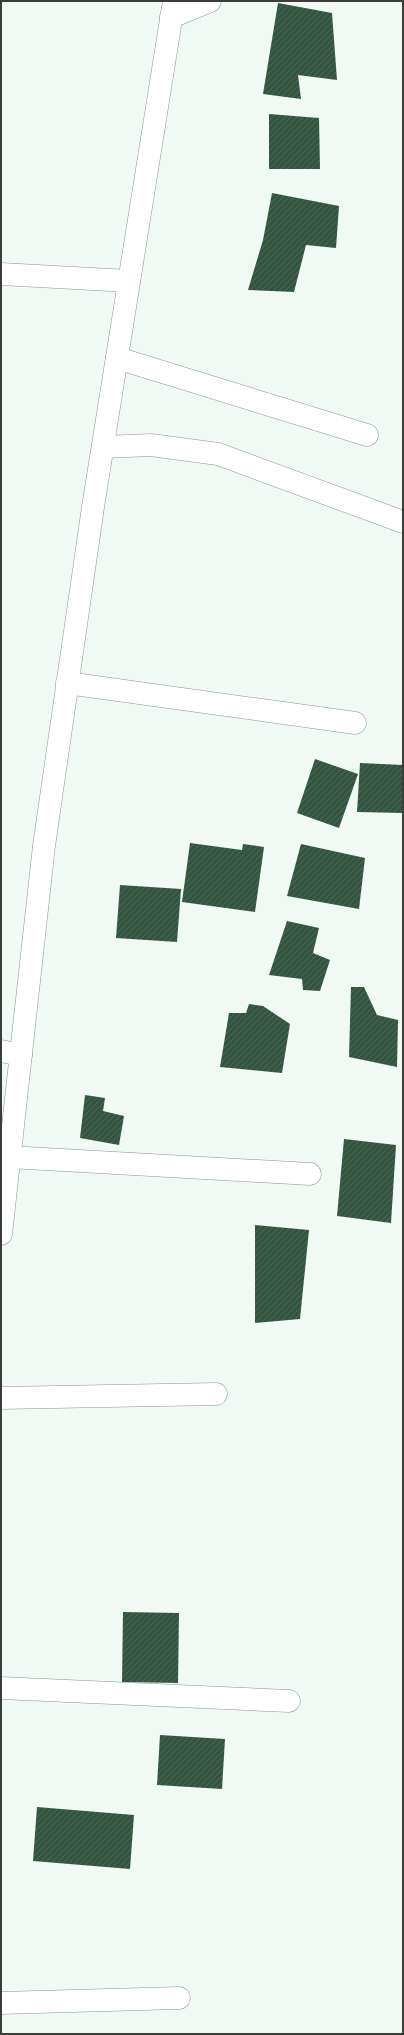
<svg xmlns="http://www.w3.org/2000/svg" width="404" height="2035" viewBox="0 0 404 2035" font-family="'PT Sans',sans-serif">
<defs>
<pattern id="building-hatch" width="6" height="6" patternUnits="userSpaceOnUse"><rect width="6" height="6" fill="#335440"/><path d="M-1 1l2-2M0 6l6-6M5 7l2-2" fill="none" stroke="#506b5a"/></pattern>
</defs>
<rect width="100%" height="100%" fill="#f0f9f3"/>
<g fill="url(#building-hatch)">
<path d="M278,3L332,13L337,80L298,75L301,99L263,94Z"/>
<path d="M269,114L319,118L320,169H269Z"/>
<path d="M272,193L339,206L336,248L306,245L294,292L248,290L263,240Z"/>
<path d="M315,759L358,774L339,828L297,813Z"/>
<path d="M360,763L403,765V813L357,812Z"/>
<path d="M190,843L242,850L243,844L264,847L255,912L182,902Z"/>
<path d="M301,844L365,858L359,909L287,896Z"/>
<path d="M120,885L181,889L177,942L116,938Z"/>
<path d="M287,921L319,928L313,953L330,960L320,991L303,990L302,979L269,975Z"/>
<path d="M351,987H364L377,1015L398,1020L397,1067L349,1057Z"/>
<path d="M249,1004L263,1006L290,1024L282,1073L220,1067L229,1013H246Z"/>
<path d="M85,1095L105,1098L103,1111L124,1116L119,1145L80,1138Z"/>
<path d="M344,1139L396,1145L391,1223L337,1216Z"/>
<path d="M255,1225L309,1230L300,1319L255,1323Z"/>
<path d="M123,1612L179,1613L178,1683L122,1682Z"/>
<path d="M160,1735L225,1739L222,1789L157,1785Z"/>
<path d="M37,1807L134,1815L130,1869L33,1861Z"/>
</g>
<g fill="none" stroke-linecap="round" stroke-linejoin="round">
<g stroke="#8b948e" stroke-width="23">
<g id="minor">
<path d="M171,17L210,1"/>
<path d="M1,274L129,281"/>
<path d="M117,358L367,435"/>
<path d="M103,447L151,445L218,454L403,522"/>
<path d="M67,683L355,723"/>
<path d="M1,1051L21,1055"/>
<path d="M9,1157L310,1174"/>
<path d="M1,1234L44,846L93,507L174,1"/>
<path d="M1,1398L216,1394"/>
<path d="M1,1688L289,1701"/>
<path d="M1,2003L179,1998"/>
</g>
</g>
<use href="#minor" stroke="#fff" stroke-width="22"/>
</g>
<rect width="404" height="2035" fill="none" stroke="#3a3e3b" stroke-width="4"/>
</svg>
